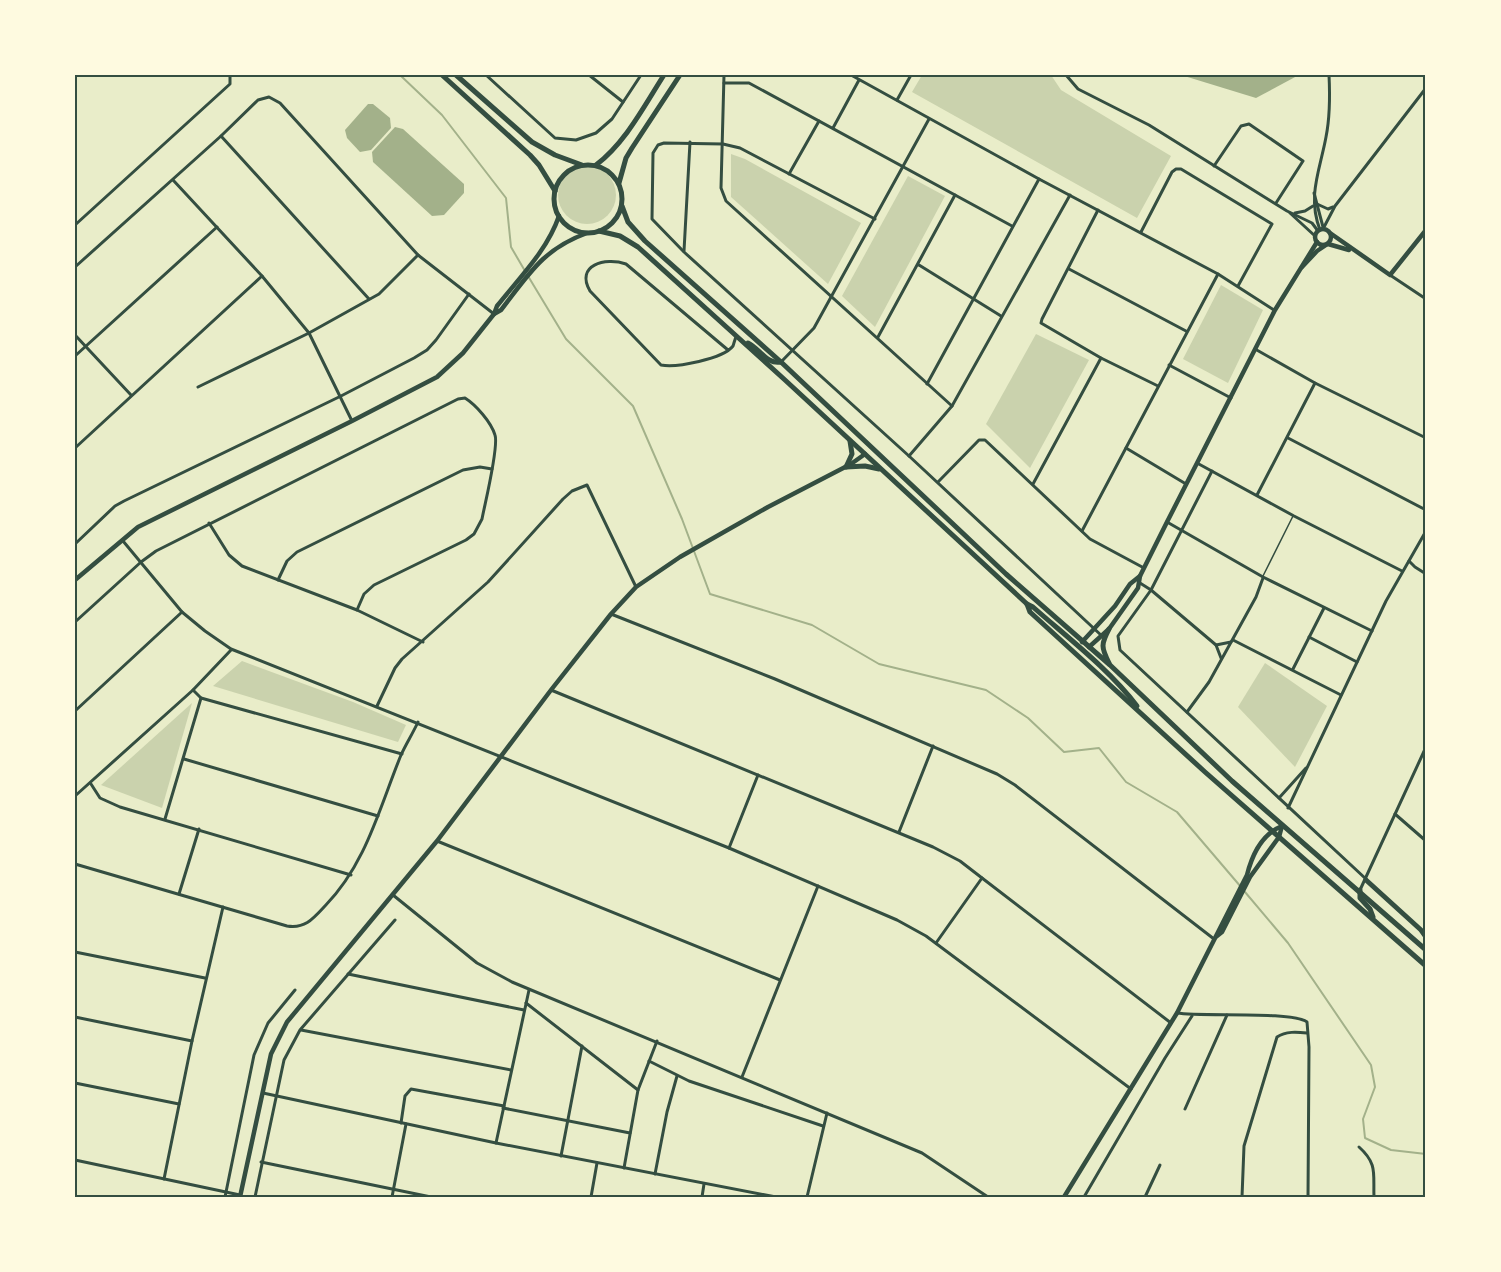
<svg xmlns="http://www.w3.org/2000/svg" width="1501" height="1272" viewBox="0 0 1501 1272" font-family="'Open Sans',sans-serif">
<rect width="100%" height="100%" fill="#e9edc9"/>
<g fill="#cad2ad">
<path d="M922,75H1051L1061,90L1171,156L1137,218L912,92Z"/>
<path d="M731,154L745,159L861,223L828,284L731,197Z"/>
<circle cx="587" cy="195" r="29"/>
<path d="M908,176L945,196L875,327L842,296Z"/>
<path d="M1221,285L1263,310L1228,383L1183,359Z"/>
<path d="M1036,334L1089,360L1030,468L986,424Z"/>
<path d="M242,661L353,702L406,725L398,742L213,686Z"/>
<path d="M1265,663L1327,706L1295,767L1238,707Z"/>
<path d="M192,703L162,808L101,785Z"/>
</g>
<g fill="#a3b18a">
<path d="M1181,75H1297V76L1256,98Z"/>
<path d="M368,104H373L390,118L391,128L371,150L360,152L347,138L345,130Z"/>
<path d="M395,127L403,129L464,184V193L444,215L432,216L373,162L372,152Z"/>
</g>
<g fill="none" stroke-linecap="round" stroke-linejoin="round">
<g stroke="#a3b18a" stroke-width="2">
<path d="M400,75L442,115L506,198L511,247L525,271"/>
<path d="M528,276L566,339L633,406L682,519L710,594L812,625L879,664L986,690L1028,718L1064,752L1099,748L1126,782L1177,812L1241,887"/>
<path d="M1245,892L1288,943L1371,1065L1375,1087L1363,1119L1365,1138L1391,1150L1426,1154"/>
</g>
<path stroke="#344e41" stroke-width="1.5" d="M1263,576L1293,516"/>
<g stroke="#344e41" stroke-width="3">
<path d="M486,75L555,138L576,140L596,133L612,119L641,75"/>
<path d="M589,75L623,102"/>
<path d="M724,75L721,188L726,201L952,406"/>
<path d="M851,75L1039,179L1218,274L1274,310"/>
<path d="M1066,75L1078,89L1149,125L1287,211L1312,223L1318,231"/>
<path d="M724,83H749L1012,226"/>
<path d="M897,100L911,75"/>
<path d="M833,128L859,80"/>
<path d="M221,136L369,299"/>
<path d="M1214,166L1241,126L1249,124L1303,161L1276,203"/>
<path d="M789,174L819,121"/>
<path d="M173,180L262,276L309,333L352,421"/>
<path d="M1314,193L1323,227"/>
<path d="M1317,204L1328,209L1333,207"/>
<path d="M1098,210L1042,319L1041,323L1101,358L1158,386"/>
<path d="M1290,213L1315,236"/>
<path d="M1295,213L1305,211L1313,206"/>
<path d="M875,219L740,148L723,144L664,143L658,145L653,153L652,219L684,252L909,456L1102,636"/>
<path d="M75,225L230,84V75"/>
<path d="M1323,229L1335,206L1426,88"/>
<path d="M1320,230C1307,196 1320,170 1326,137C1330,117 1330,95 1329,75"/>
<path d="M1141,232L1172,172L1176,169H1181L1272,224L1238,286"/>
<path d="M684,251L690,142"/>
<path d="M919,265L1001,316"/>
<path d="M75,267L221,136L258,100L269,97L280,103L418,255L494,314"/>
<path d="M1069,269L1186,331"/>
<path d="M1390,275L1426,299"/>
<path d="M75,335L131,395"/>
<path d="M878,337L955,195"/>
<path d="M1255,349L1315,383L1426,438"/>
<path d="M728,350L626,264C605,257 575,265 590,291L661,365C676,368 723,359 733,346C734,343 735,339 736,337"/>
<path d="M75,356L217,227"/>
<path d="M781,362L814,328L929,119"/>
<path d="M1169,365L1231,398"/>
<path d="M927,384L1039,179"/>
<path d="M198,387L309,333L379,294L418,255"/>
<path d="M1288,438L1426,510"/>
<path d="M75,448L262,276"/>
<path d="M1126,448L1186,484"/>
<path d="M909,456L952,406L1070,195"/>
<path d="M1197,463L1294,516L1402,571"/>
<path d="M1212,471L1151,590L1118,636L1120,650L1366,879"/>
<path d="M938,482L979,440H985L1090,539L1144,568"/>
<path d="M1033,484L1101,358"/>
<path d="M1257,495L1315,383"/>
<path d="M1167,522L1263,577L1372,631"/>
<path d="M209,523L229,555L242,566L357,610L423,642"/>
<path d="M1082,531L1218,274"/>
<path d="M123,541L182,612L205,631L231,649L729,848L897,920L926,936L1131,1089"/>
<path d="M75,544L115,506L124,501L341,396L414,358L427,350L436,340L469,294"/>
<path d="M1409,561L1415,567L1426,574"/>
<path d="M278,580L287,561L297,552L463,470L480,467L492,469"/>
<path d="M1140,583L1151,590L1216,645L1221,658"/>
<path d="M611,614L775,679L997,774L1015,785L1214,939"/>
<path d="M75,622L141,562L156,551L458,399L465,398C476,405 491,422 495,435C499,447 485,503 482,519L474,534L466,540L374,585L364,594L357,610"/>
<path d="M1309,637L1357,662"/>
<path d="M1233,640L1341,695"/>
<path d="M1216,645L1231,642"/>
<path d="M1293,669L1324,608"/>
<path d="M193,690L201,698L402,754"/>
<path d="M551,690L933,847L960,861L982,878L1171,1023"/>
<path d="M377,706L395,668L402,659L488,582L563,499L572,491L587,485L636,587"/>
<path d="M75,711L182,612"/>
<path d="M1187,712L1209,682L1256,597L1263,578"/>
<path d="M184,759L378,816"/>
<path d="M91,784L100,798L120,807L351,875"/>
<path d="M75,796L193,690L231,650"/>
<path d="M1279,798L1306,768"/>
<path d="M1288,808L1386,601L1426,531"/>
<path d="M1395,814L1426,841"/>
<path d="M165,819L201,698"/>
<path d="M899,832L933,746"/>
<path d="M437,841L780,980"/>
<path d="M729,848L758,775"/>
<path d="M75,864L287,926C305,929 313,919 325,906C366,864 379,809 401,755C406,744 413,733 418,722"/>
<path d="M1360,890L1426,747"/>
<path d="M179,894L199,829"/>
<path d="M393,895L477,963L512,982L922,1153L988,1197"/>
<path d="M936,943L982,878"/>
<path d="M75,952L205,978"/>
<path d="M348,974L524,1010"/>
<path d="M526,1003L638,1090"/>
<path d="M1177,1013C1202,1017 1292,1011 1307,1022L1309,1047L1308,1197"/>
<path d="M75,1017L192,1041"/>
<path d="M301,1030L511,1070"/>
<path d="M649,1061L689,1081L823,1126"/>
<path d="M742,1077L818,886"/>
<path d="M75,1083L179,1104"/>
<path d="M263,1093L496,1143L776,1197"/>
<path d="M503,1108L630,1133"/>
<path d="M1185,1109L1227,1015"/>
<path d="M401,1123L405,1096L411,1089L504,1106"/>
<path d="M496,1143L529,990"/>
<path d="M1359,1147C1378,1164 1373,1174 1374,1197"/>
<path d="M561,1156L582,1046"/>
<path d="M75,1160L240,1195"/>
<path d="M261,1162L431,1197"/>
<path d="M624,1168L638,1090L657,1041"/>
<path d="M655,1174L667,1112L677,1076"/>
<path d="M164,1179L192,1041L223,907"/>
<path d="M225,1197L254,1055L268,1023L295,990"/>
<path d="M255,1197L284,1060L300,1030L395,920"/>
<path d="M392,1197L406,1124"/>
<path d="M591,1197L597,1163"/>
<path d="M702,1197L704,1184"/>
<path d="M807,1197L827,1113"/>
<path d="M1084,1197L1165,1058L1192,1016"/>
<path d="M1145,1197L1160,1165"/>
<path d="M1242,1197L1244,1146L1277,1037C1286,1031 1297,1032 1307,1033"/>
</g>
<g stroke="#344e41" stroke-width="4.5">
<circle cx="1323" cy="237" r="8"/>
<path d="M1330,233L1390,275L1426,230"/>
<path d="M1328,244L1349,250"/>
<path d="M1302,267L1317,251L1326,245"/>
<path d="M1082,642L1115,606L1130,584L1140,576"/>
<path d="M1089,647L1109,629L1138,588L1140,576L1167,522L1275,310L1317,242"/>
</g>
<g stroke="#344e41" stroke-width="4.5">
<path d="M494,314L501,310C529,274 543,249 587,233"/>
<path d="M75,580L138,527L352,421L437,377L463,353L494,314L497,306C519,278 547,251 559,216"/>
<path d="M1217,936L1222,932L1250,877L1279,837L1282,826"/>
<path d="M240,1197L271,1054L287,1022L437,841L551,690L611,614L636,587L680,557L768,507L851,464L865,454"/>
<path d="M1064,1197L1177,1013L1247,875C1252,855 1262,834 1282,826"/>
</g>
<g stroke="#344e41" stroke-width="5">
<path d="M442,75L530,155L539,165L555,191"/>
<path d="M456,75L532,142L555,155L582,165"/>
<circle cx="588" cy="199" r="34"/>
<path d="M596,165C626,142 644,106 664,75"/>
<path d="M619,183L626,158L632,148L680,75"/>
<path d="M622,206L628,222L645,241L781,362L1006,574L1110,665L1232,781L1426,950"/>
<path d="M599,231L620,236L638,247L785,380L1027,604L1030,612L1205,772L1426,966"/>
<path d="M748,343C760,349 767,365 781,362"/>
<path d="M846,467L865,466L879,469"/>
<path d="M846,467L852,454L850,441"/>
<path d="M1027,604L1033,607C1068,638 1109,669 1137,706"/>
<path d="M1109,629C1101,644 1101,647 1109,663"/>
<path d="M1366,880L1421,930L1426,937"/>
<path d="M1360,890V898L1370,909L1373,917"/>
</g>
</g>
<rect width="1501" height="1272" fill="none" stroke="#fefae0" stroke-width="153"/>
<rect x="76" y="76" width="1348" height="1120" fill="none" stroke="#344e41" stroke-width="2"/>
</svg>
